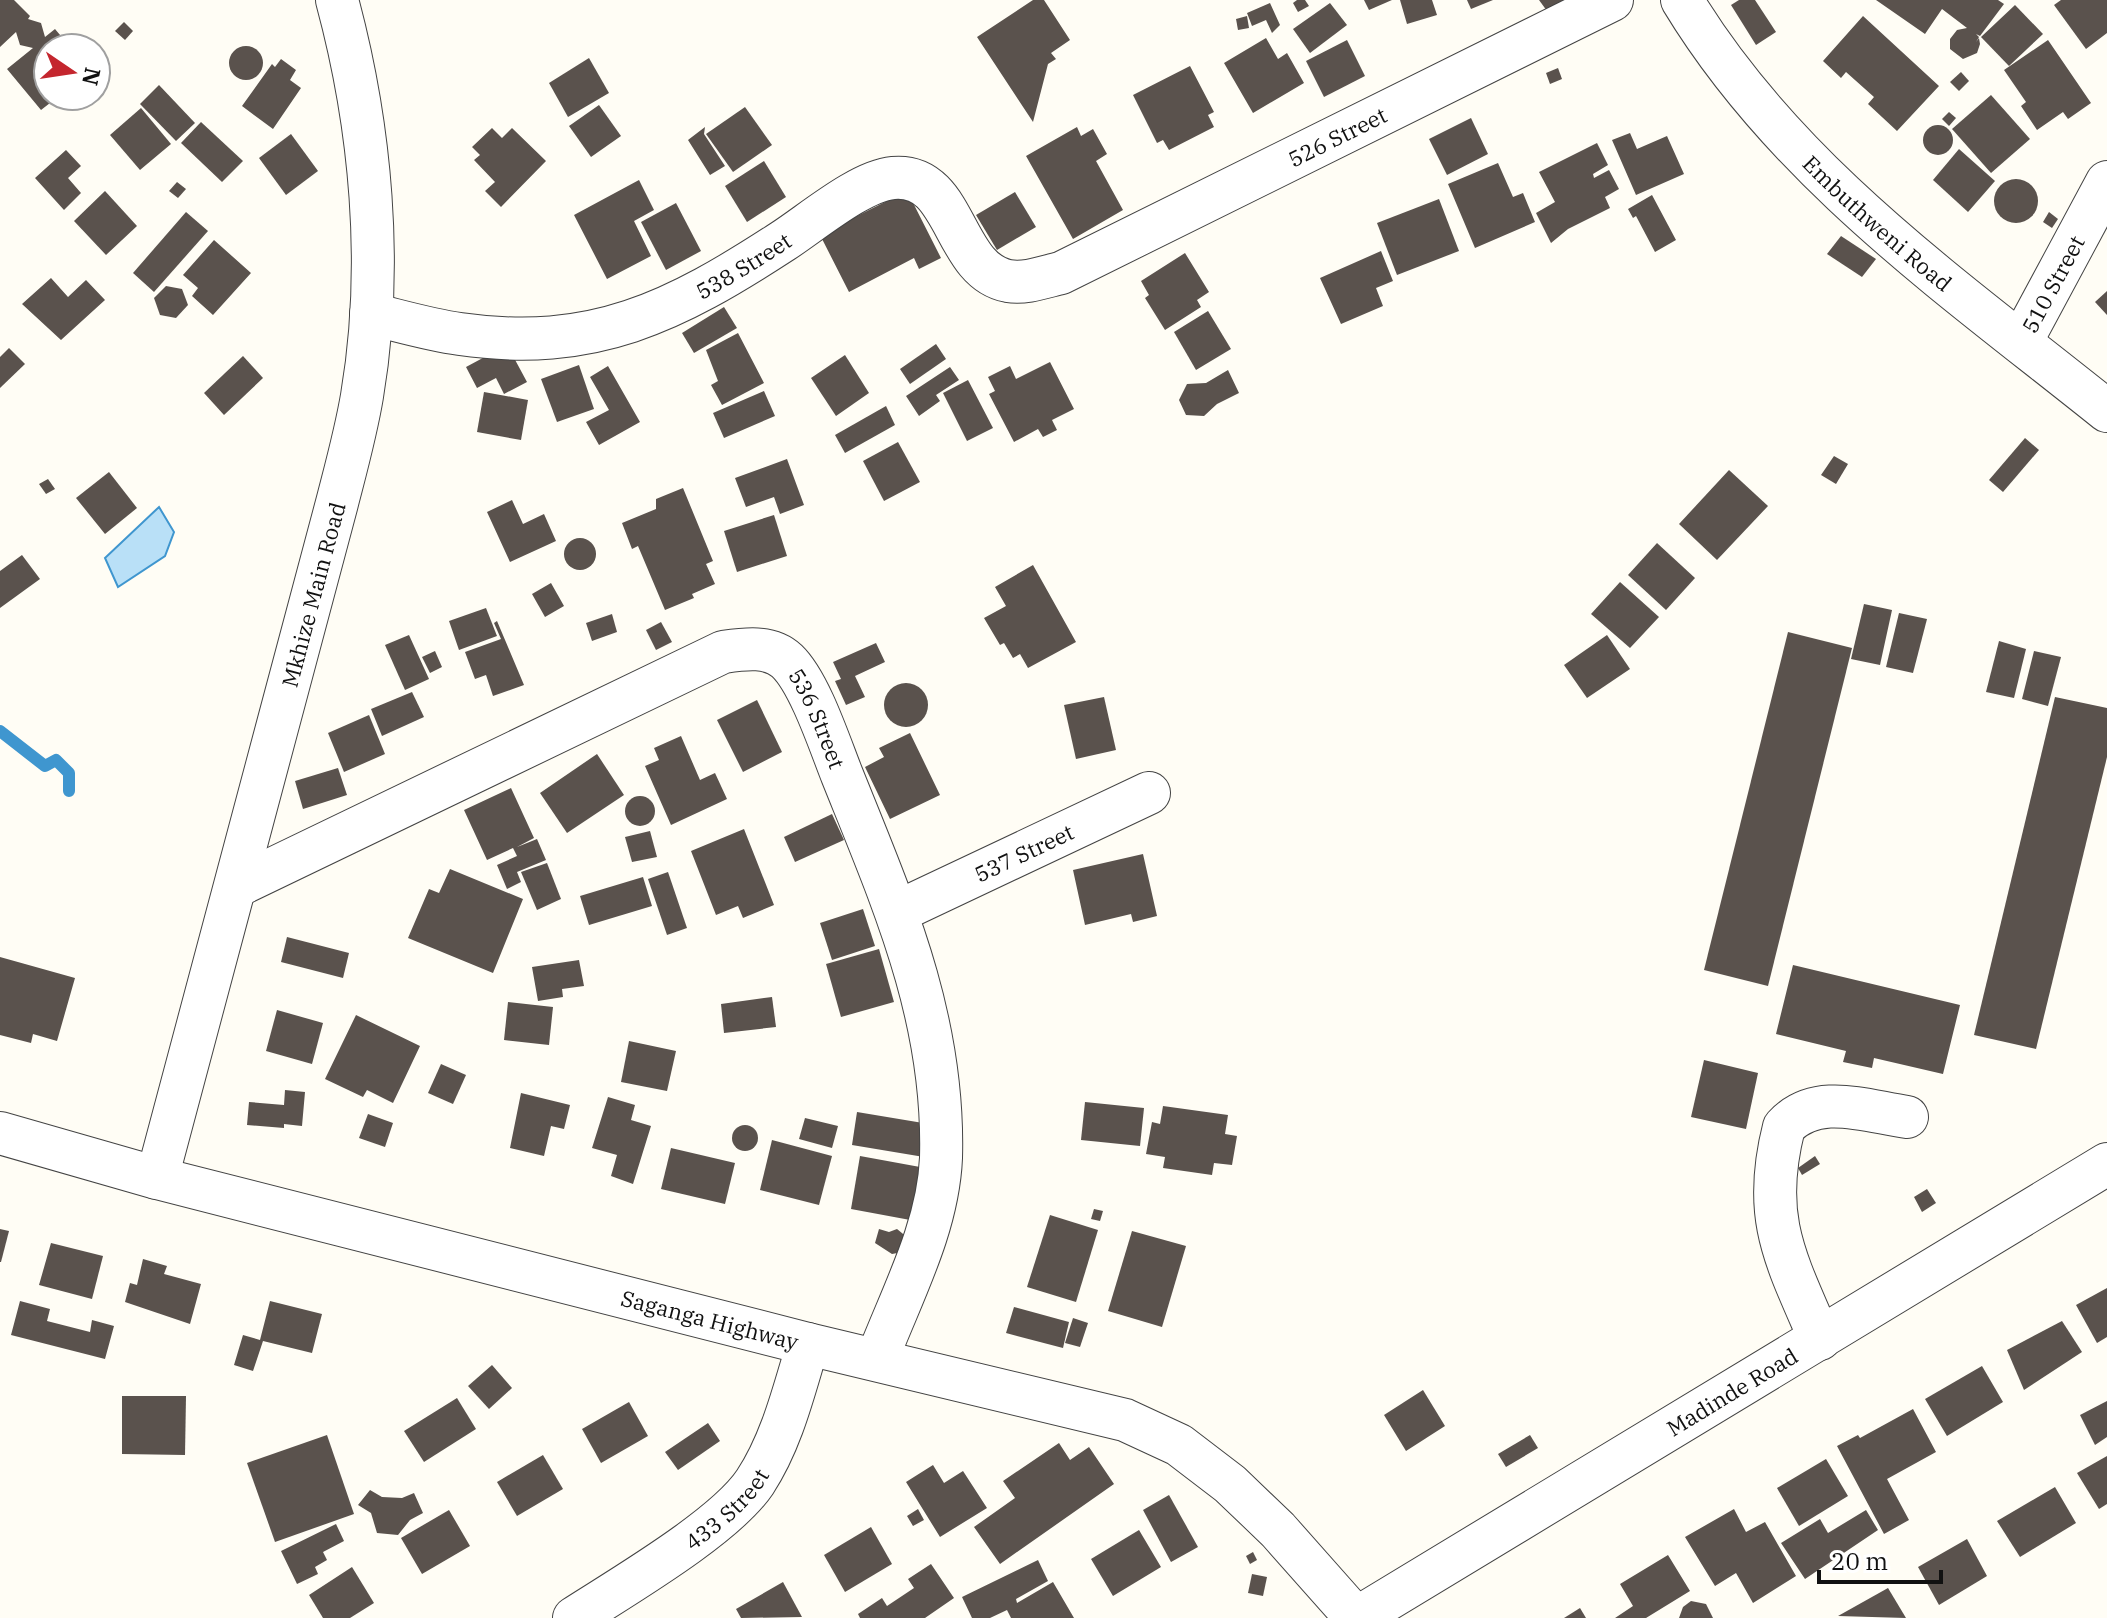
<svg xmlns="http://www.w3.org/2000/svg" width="2107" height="1618" viewBox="0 0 2107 1618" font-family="'IBM Plex Serif',serif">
<rect width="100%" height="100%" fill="#fffdf5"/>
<path fill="#b9e0f7" stroke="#3f96cf" stroke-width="2" d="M159,507L174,532L165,556L118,587L105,558Z"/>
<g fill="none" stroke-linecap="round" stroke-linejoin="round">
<path stroke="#3f96cf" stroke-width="12" d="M0,731L45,766L56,760L69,773V791"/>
</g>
<g fill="#5a524d">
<path d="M0,0H14L30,16L28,19L41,23L45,37L55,29L71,48H48V96H59L41,110L7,69L33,48L20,45L16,32L0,47Z"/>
<path d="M1033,0H1044L1070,40L1051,53L1056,59L1048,64L1033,122L977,37Z"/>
<path d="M1297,0H1305L1309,6L1298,12L1293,3Z"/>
<path d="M1364,0H1392L1369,10Z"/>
<path d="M1400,0H1432L1437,15L1407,24Z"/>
<path d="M1467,0H1493L1471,9Z"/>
<path d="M1539,0H1573L1547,11Z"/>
<path d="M1739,0H1755L1776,32L1756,45L1731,5Z"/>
<path d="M1876,0H1998L2004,4L1980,36L1976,34L1979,37L1976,42L1979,38L1980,44L1977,53L1963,59L1950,49V39L1957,30L1967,28L1942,9L1925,34Z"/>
<path d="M2061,0H2107V33L2086,49L2054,5Z"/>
<path d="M1270,3L1280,25L1272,33L1266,20L1252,26L1247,13Z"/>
<path d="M1330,3L1347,25L1310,53L1293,29Z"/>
<path d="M2015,5L2043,34L2009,66L1981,37Z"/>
<path d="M1247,16L1249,28L1238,30L1236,19Z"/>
<path d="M1863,16L1939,86L1897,131L1868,104L1874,97L1846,72L1841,78L1823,61Z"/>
<path d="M124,22L133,31L125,40L115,31Z"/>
<path d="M1266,38L1278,59L1287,53L1304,83L1253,113L1224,63Z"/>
<path d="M1347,40L1365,76L1324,97L1306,61Z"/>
<path d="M2048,40L2091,103L2068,119L2063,112L2037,130L2021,106L2026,102L2004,70Z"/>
<circle cx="246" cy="63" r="17"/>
<path d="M589,58L609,93L568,117L549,83Z"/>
<path d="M281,59L296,70L290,80L301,88L273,129L242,106L272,64L275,67Z"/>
<path d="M1190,66L1214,112L1208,115L1214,127L1169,150L1163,140L1157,143L1133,95Z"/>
<path d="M1558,68L1562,79L1550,84L1546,73Z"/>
<path d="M1961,72L1969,81L1959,91L1950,82Z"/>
<path d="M159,85L195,123L176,141L140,104Z"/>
<path d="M1991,95L2030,139L1991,173L1952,129Z"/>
<path d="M599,105L621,136L591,157L569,126Z"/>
<path d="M745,107L772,145L733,172L706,134Z"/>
<path d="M141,108L171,144L140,170L110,135Z"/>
<path d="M1949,112L1956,118L1949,126L1942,119Z"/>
<path d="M1471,118L1488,154L1447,175L1429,139Z"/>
<path d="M201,122L243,161L222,182L181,143Z"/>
<circle cx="1938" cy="140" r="15"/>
<path d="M705,127L704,134L725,166L710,175L688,140Z"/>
<path d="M1077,127L1081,136L1093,129L1107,154L1096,161L1123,210L1073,239L1026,156Z"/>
<path d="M492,128L502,138L512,128L546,161L501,207L485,191L495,182L474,160L480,155L472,147Z"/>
<path d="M1630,133L1637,149L1667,136L1684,174L1636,195L1612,140Z"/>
<path d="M291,134L318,171L286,195L259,158Z"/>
<path d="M1597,143L1608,165L1593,174L1594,178L1609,170L1619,189L1605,197L1610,208L1568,229L1551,243L1536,213L1555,202L1539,172Z"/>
<path d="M1959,149L1995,181L1968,212L1933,180Z"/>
<path d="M66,150L81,166L68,178L81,193L64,210L35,178Z"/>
<path d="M764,161L786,197L747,222L725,186Z"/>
<path d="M1498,163L1513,197L1523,193L1535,222L1475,248L1448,184Z"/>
<circle cx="2016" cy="201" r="22"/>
<path d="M639,180L654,210L634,221L651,256L607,279L574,215Z"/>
<path d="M177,182L186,189L178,198L169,191Z"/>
<path d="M105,191L137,226L106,255L74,221Z"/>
<path d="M907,191L941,258L919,269L914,258L849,292L818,231L849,220Z"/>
<path d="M1015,192L1036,227L997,250L976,215Z"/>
<path d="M1652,195L1676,240L1655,252L1636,216L1633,218L1628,209Z"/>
<path d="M1439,199L1459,251L1397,275L1377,223Z"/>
<path d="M676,203L701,251L666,270L641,222Z"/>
<path d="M186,212L208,231L154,292L133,273Z"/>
<path d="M2049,212L2058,219L2052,228L2043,222Z"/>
<path d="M1841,236L1876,259L1862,277L1827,254Z"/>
<path d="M214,240L251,273L213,315L192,296L198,288L183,275Z"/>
<path d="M1381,251L1393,281L1376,288L1383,306L1341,324L1320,278Z"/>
<path d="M1185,253L1209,292L1197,300L1201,307L1165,330L1145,298L1149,295L1141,281Z"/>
<path d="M51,278L68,297L86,280L105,300L61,340L22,304Z"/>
<path d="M166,286L182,289L188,305L176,318L160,315L154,298Z"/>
<path d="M2107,291V315L2095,302Z"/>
<path d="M724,307L737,328L694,353L682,333Z"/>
<path d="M1208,311L1231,349L1196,370L1174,332Z"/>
<path d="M738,333L764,383L722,405L711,385L718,381L706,350Z"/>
<path d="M936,344L946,359L910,384L900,369Z"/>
<path d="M507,345L527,382L504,394L496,378L477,388L466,367Z"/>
<path d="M9,348L25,364L0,388V357Z"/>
<path d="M845,355L869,393L836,416L811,378Z"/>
<path d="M243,356L263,378L224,415L204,393Z"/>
<path d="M1050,362L1074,409L1052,420L1057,430L1043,437L1038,429L1014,442L989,394L995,391L988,377L1010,366L1016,379Z"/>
<path d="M579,365L594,409L557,422L541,379Z"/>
<path d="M608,366L640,422L599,445L586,422L609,410L590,377Z"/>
<path d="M950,367L959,380L936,395L940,401L919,416L906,396Z"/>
<path d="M1228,370L1239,393L1217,404L1204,416L1186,415L1179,400L1187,384L1206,383Z"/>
<path d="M968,380L993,428L967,441L943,393Z"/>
<path d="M764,391L775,416L724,438L713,413Z"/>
<path d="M484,392L528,400L521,440L477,432Z"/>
<path d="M886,406L895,425L845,453L835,435Z"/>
<path d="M2025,438L2039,450L2003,492L1989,480Z"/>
<path d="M898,442L920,482L884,501L863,461Z"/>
<path d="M1834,456L1848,464L1836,484L1821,475Z"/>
<path d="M787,459L804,505L780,514L774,497L746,507L735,478Z"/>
<path d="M1729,470L1768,506L1717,560L1679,524Z"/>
<path d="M109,472L137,508L105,534L76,498Z"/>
<path d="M48,479L55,489L46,494L39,484Z"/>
<path d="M683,488L713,561L706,564L715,584L692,594L694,598L665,610L638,546L632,549L622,523L656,509V499Z"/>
<path d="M512,500L523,524L544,514L556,541L510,562L487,512Z"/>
<path d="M774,515L787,556L737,572L724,531Z"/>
<circle cx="580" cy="554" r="16"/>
<path d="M1657,543L1695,578L1666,610L1628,575Z"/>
<path d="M22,555L40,579L0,608V571Z"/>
<path d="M1033,565L1076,642L1028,668L1020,654L1013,658L1004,643L1000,645L984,618L1006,606L995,587Z"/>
<path d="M1620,582L1659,617L1630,648L1591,614Z"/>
<path d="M551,583L564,606L545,617L532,594Z"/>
<path d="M1864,604L1892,610L1880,665L1851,659Z"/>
<path d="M486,608L497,636L459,650L449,621Z"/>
<path d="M1899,613L1927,619L1913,673L1886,667Z"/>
<path d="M612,614L617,632L592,641L586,623Z"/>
<path d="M497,621L524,685L493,696L486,675L475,679L465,652L501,639L494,623Z"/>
<path d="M661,622L672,642L656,650L646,630Z"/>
<path d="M1788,632L1852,648L1768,986L1704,970Z"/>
<path d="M409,635L429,679L405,690L385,645Z"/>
<path d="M1607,635L1630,669L1587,698L1564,665Z"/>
<path d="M1999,641L2026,649L2014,698L1986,692Z"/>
<path d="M876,643L885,662L855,676L865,697L846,705L835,681L841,679L833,662Z"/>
<path d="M435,651L442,667L430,673L422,657Z"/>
<path d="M2034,651L2061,657L2048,706L2022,699Z"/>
<circle cx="906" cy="705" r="22"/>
<path d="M412,692L424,717L382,736L371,709Z"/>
<path d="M1104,697L1116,750L1076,759L1064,705Z"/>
<path d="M2055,697L2107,708V757L2036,1049L1974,1035Z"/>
<path d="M757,700L782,752L743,772L717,720Z"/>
<path d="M369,715L385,754L344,772L328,733Z"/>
<path d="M910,733L940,795L890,819L865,767L884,757L879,748Z"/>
<path d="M681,736L700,780L715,773L727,799L671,825L645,766L659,760L654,748Z"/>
<path d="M597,754L624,795L567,833L540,793Z"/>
<path d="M338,768L347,795L303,809L295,781Z"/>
<path d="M511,788L534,838L517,847L537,839L546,860L517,872L521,882L507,889L497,865L517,856L513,848L487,860L464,810Z"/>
<circle cx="640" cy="811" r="15"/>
<path d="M832,814L844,840L795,862L784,837Z"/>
<path d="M744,829L774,905L743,918L738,906L716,915L691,851Z"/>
<path d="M650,831L657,857L632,862L625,837Z"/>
<path d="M1143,854L1157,916L1133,922L1131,914L1085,925L1073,870Z"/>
<path d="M547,863L561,899L537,910L521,872Z"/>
<path d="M450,869L523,899L493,973L408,938L429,889L439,893Z"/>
<path d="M668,872L687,928L667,935L648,879Z"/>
<path d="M643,877L652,906L589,925L580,896Z"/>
<path d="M863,909L875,946L832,960L820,923Z"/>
<path d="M287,937L349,953L343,978L281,962Z"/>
<path d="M879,949L894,1002L841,1017L826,964Z"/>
<path d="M0,957L75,978L57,1041L33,1034L31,1043L0,1035Z"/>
<path d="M579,960L584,986L562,989L563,997L538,1001L532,967Z"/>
<path d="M1793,965L1960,1005L1943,1074L1874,1058L1872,1068L1843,1062L1846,1051L1776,1034Z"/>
<path d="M772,997L776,1027L724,1033L721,1004Z"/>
<path d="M508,1002L553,1007L549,1045L504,1040Z"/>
<path d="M277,1010L323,1023L312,1064L266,1051Z"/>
<path d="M356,1015L420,1046L393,1103L367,1090L363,1097L325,1079Z"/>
<path d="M629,1041L676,1051L667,1091L621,1082Z"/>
<path d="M1704,1060L1758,1073L1746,1129L1691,1117Z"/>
<path d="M441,1064L466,1075L453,1104L428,1093Z"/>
<path d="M285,1090L305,1092L302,1126L284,1124V1128L247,1125L249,1102L284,1105Z"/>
<path d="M521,1093L570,1105L564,1129L551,1126L544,1156L510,1148Z"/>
<path d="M608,1097L635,1105L631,1120L651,1126L633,1184L611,1176L617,1155L592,1148Z"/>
<path d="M1085,1102L1144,1108L1140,1146L1081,1140Z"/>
<path d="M1163,1106L1228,1115L1225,1134L1237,1136L1232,1165L1214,1163L1212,1175L1163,1168L1165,1157L1146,1154L1152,1122L1160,1124Z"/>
<path d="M857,1112L935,1125L930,1158L852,1145Z"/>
<path d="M368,1114L393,1123L385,1147L359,1138Z"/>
<path d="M805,1118L838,1126L832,1148L799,1139Z"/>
<circle cx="745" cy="1138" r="13"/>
<path d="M772,1140L832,1156L819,1205L760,1190Z"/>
<path d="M671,1148L735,1163L725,1204L661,1189Z"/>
<path d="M860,1156L931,1169L921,1222L851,1209Z"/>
<path d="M1815,1156L1820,1164L1802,1175L1798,1168Z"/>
<path d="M1927,1189L1936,1203L1922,1212L1914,1197Z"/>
<path d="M1094,1209L1103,1211L1100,1221L1091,1219Z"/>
<path d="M1050,1215L1098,1230L1076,1302L1027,1287Z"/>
<path d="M0,1229L9,1231L1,1262H0Z"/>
<path d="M879,1229L889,1232L897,1229L908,1238L903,1252L892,1254L875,1243Z"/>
<path d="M1132,1231L1186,1246L1162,1327L1108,1311Z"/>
<path d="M51,1243L103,1256L92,1299L39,1285Z"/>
<path d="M143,1259L167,1266L164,1274L201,1284L190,1324L125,1302L130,1283L137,1285Z"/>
<path d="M2107,1288V1337L2097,1343L2076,1305Z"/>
<path d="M20,1301L50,1309L47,1321L90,1332L92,1320L114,1326L105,1359L11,1335Z"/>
<path d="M270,1301L322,1314L312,1353L263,1341L253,1371L234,1365L243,1335L260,1340Z"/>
<path d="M1014,1307L1069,1322L1063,1348L1006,1333Z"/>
<path d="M1073,1318L1088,1323L1080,1347L1065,1343Z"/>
<path d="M2062,1321L2082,1352L2024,1390L2007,1350Z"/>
<path d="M492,1365L512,1388L489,1409L468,1386Z"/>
<path d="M1982,1366L2003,1402L1947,1436L1925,1399Z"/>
<path d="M1423,1390L1445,1426L1406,1451L1384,1415Z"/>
<path d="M122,1396H186L185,1455L122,1454Z"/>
<path d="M457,1398L476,1429L424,1462L404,1431Z"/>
<path d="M2107,1401V1437L2095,1445L2080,1415Z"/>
<path d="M629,1402L648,1436L601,1463L582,1429Z"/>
<path d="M1913,1409L1936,1452L1887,1479L1909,1520L1884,1534L1837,1446L1858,1435L1860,1438Z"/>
<path d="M708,1423L720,1441L678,1470L665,1452Z"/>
<path d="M327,1435L354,1514L275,1542L247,1463Z"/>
<path d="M1530,1435L1538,1448L1506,1467L1498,1454Z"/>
<path d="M1059,1443L1070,1460L1089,1447L1114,1484L1000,1564L974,1527L1015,1498L1003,1481Z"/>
<path d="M543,1455L563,1489L517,1516L497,1482Z"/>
<path d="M2107,1456V1504L2099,1509L2077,1473Z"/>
<path d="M1826,1459L1848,1496L1799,1526L1777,1488Z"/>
<path d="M933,1465L944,1483L963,1471L987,1508L940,1537L906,1482Z"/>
<path d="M2055,1487L2076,1523L2020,1557L1997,1521Z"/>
<path d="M370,1490L382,1497L402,1498L414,1493L423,1513L410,1520L398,1535L377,1533L371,1513L358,1505Z"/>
<path d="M1169,1495L1198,1547L1171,1562L1143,1510Z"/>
<path d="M918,1509L924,1520L913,1526L907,1516Z"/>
<path d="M1734,1509L1746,1532L1765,1522L1796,1576L1753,1603L1736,1573L1715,1586L1685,1537Z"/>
<path d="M449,1510L470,1546L422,1574L401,1538Z"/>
<path d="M1866,1510L1878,1530L1805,1579L1781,1543L1820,1519L1828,1533Z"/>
<path d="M336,1524L344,1541L323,1552L327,1560L315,1567L318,1574L297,1584L281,1551Z"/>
<path d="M871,1527L892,1564L845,1592L824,1555Z"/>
<path d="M1139,1530L1161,1567L1113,1596L1091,1559Z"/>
<path d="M1967,1539L1987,1576L1939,1605L1918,1567Z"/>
<path d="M1253,1552L1257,1560L1250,1564L1246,1556Z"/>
<path d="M1668,1555L1690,1591L1646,1618H1615L1633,1606L1620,1584Z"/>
<path d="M1038,1560L1048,1581L1016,1599L1017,1603L1053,1582L1074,1618H1011L1007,1610L990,1618H972L962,1597Z"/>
<path d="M931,1564L954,1598L925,1618H860L858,1614L882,1598L887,1606L914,1588L908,1579Z"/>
<path d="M352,1567L374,1603L350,1618H323L309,1595Z"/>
<path d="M1252,1574L1267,1577L1263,1596L1248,1593Z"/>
<path d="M783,1582L802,1617L741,1618L736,1609Z"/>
<path d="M1888,1588L1906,1618L1838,1616Z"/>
<path d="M1691,1601L1706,1604L1713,1618H1679L1683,1607Z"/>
<path d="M1580,1608L1586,1618H1564Z"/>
</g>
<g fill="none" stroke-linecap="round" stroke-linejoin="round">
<g stroke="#444" stroke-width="44">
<g id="minor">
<path id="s1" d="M1682,0C1786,172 1954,288 2107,411"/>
<path id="s2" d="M371,314C400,321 430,330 460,334C593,353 674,312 783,241C811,223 860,181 893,178C958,172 951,270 1008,281C1026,284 1044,277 1061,273L1612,0"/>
<path id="s3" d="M2021,342L2107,182"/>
<path id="s4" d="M237,886L723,652C744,649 770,645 787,661C810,683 830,745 842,775C893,902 945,1018 941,1158C938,1228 902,1294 877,1359"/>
<path id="s5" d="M897,912L1149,793"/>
<path id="s6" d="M0,1133L157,1178L808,1344L1125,1420L1179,1445L1230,1484L1278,1530L1356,1618"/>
<path id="s7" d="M157,1178L337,503C346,468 356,432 362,396C384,266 371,126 337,0"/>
<path d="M1820,1339C1785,1258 1761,1217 1784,1127C1816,1092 1865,1111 1907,1117"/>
<path id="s8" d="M574,1618C622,1587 725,1527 755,1482C782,1441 794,1390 808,1344"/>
<path id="s9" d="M1357,1618L2107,1164"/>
</g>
</g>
<use href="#minor" stroke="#fff" stroke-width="42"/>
</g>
<g text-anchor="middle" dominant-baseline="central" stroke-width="8" stroke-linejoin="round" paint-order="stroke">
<g font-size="22" fill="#111" stroke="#fff">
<text stroke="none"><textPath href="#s2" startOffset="1090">526 Street</textPath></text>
<text stroke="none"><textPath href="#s1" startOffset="298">Embuthweni Road</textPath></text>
<text stroke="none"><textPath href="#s2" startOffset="390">538 Street</textPath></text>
<text stroke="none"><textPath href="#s3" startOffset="66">510 Street</textPath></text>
<text stroke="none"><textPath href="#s7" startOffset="604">Mkhize Main Road</textPath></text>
<text stroke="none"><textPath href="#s4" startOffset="672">536 Street</textPath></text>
<text stroke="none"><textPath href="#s5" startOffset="140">537 Street</textPath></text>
<text stroke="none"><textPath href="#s6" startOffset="734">Saganga Highway</textPath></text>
<text stroke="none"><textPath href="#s9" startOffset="438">Madinde Road</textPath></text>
<text stroke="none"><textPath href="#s8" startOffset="188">433 Street</textPath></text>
</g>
</g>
<g transform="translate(72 72) rotate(103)"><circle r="38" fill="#ffffff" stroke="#a0a0a0" stroke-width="2"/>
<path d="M0-6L14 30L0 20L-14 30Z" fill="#c4262e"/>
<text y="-12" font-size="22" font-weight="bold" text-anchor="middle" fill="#111111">N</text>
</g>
<path d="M1819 1570v12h122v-12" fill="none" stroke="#111111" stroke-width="4"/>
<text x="1831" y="1570" font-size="24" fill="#111111" stroke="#ffffff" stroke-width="6" paint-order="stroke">20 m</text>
</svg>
